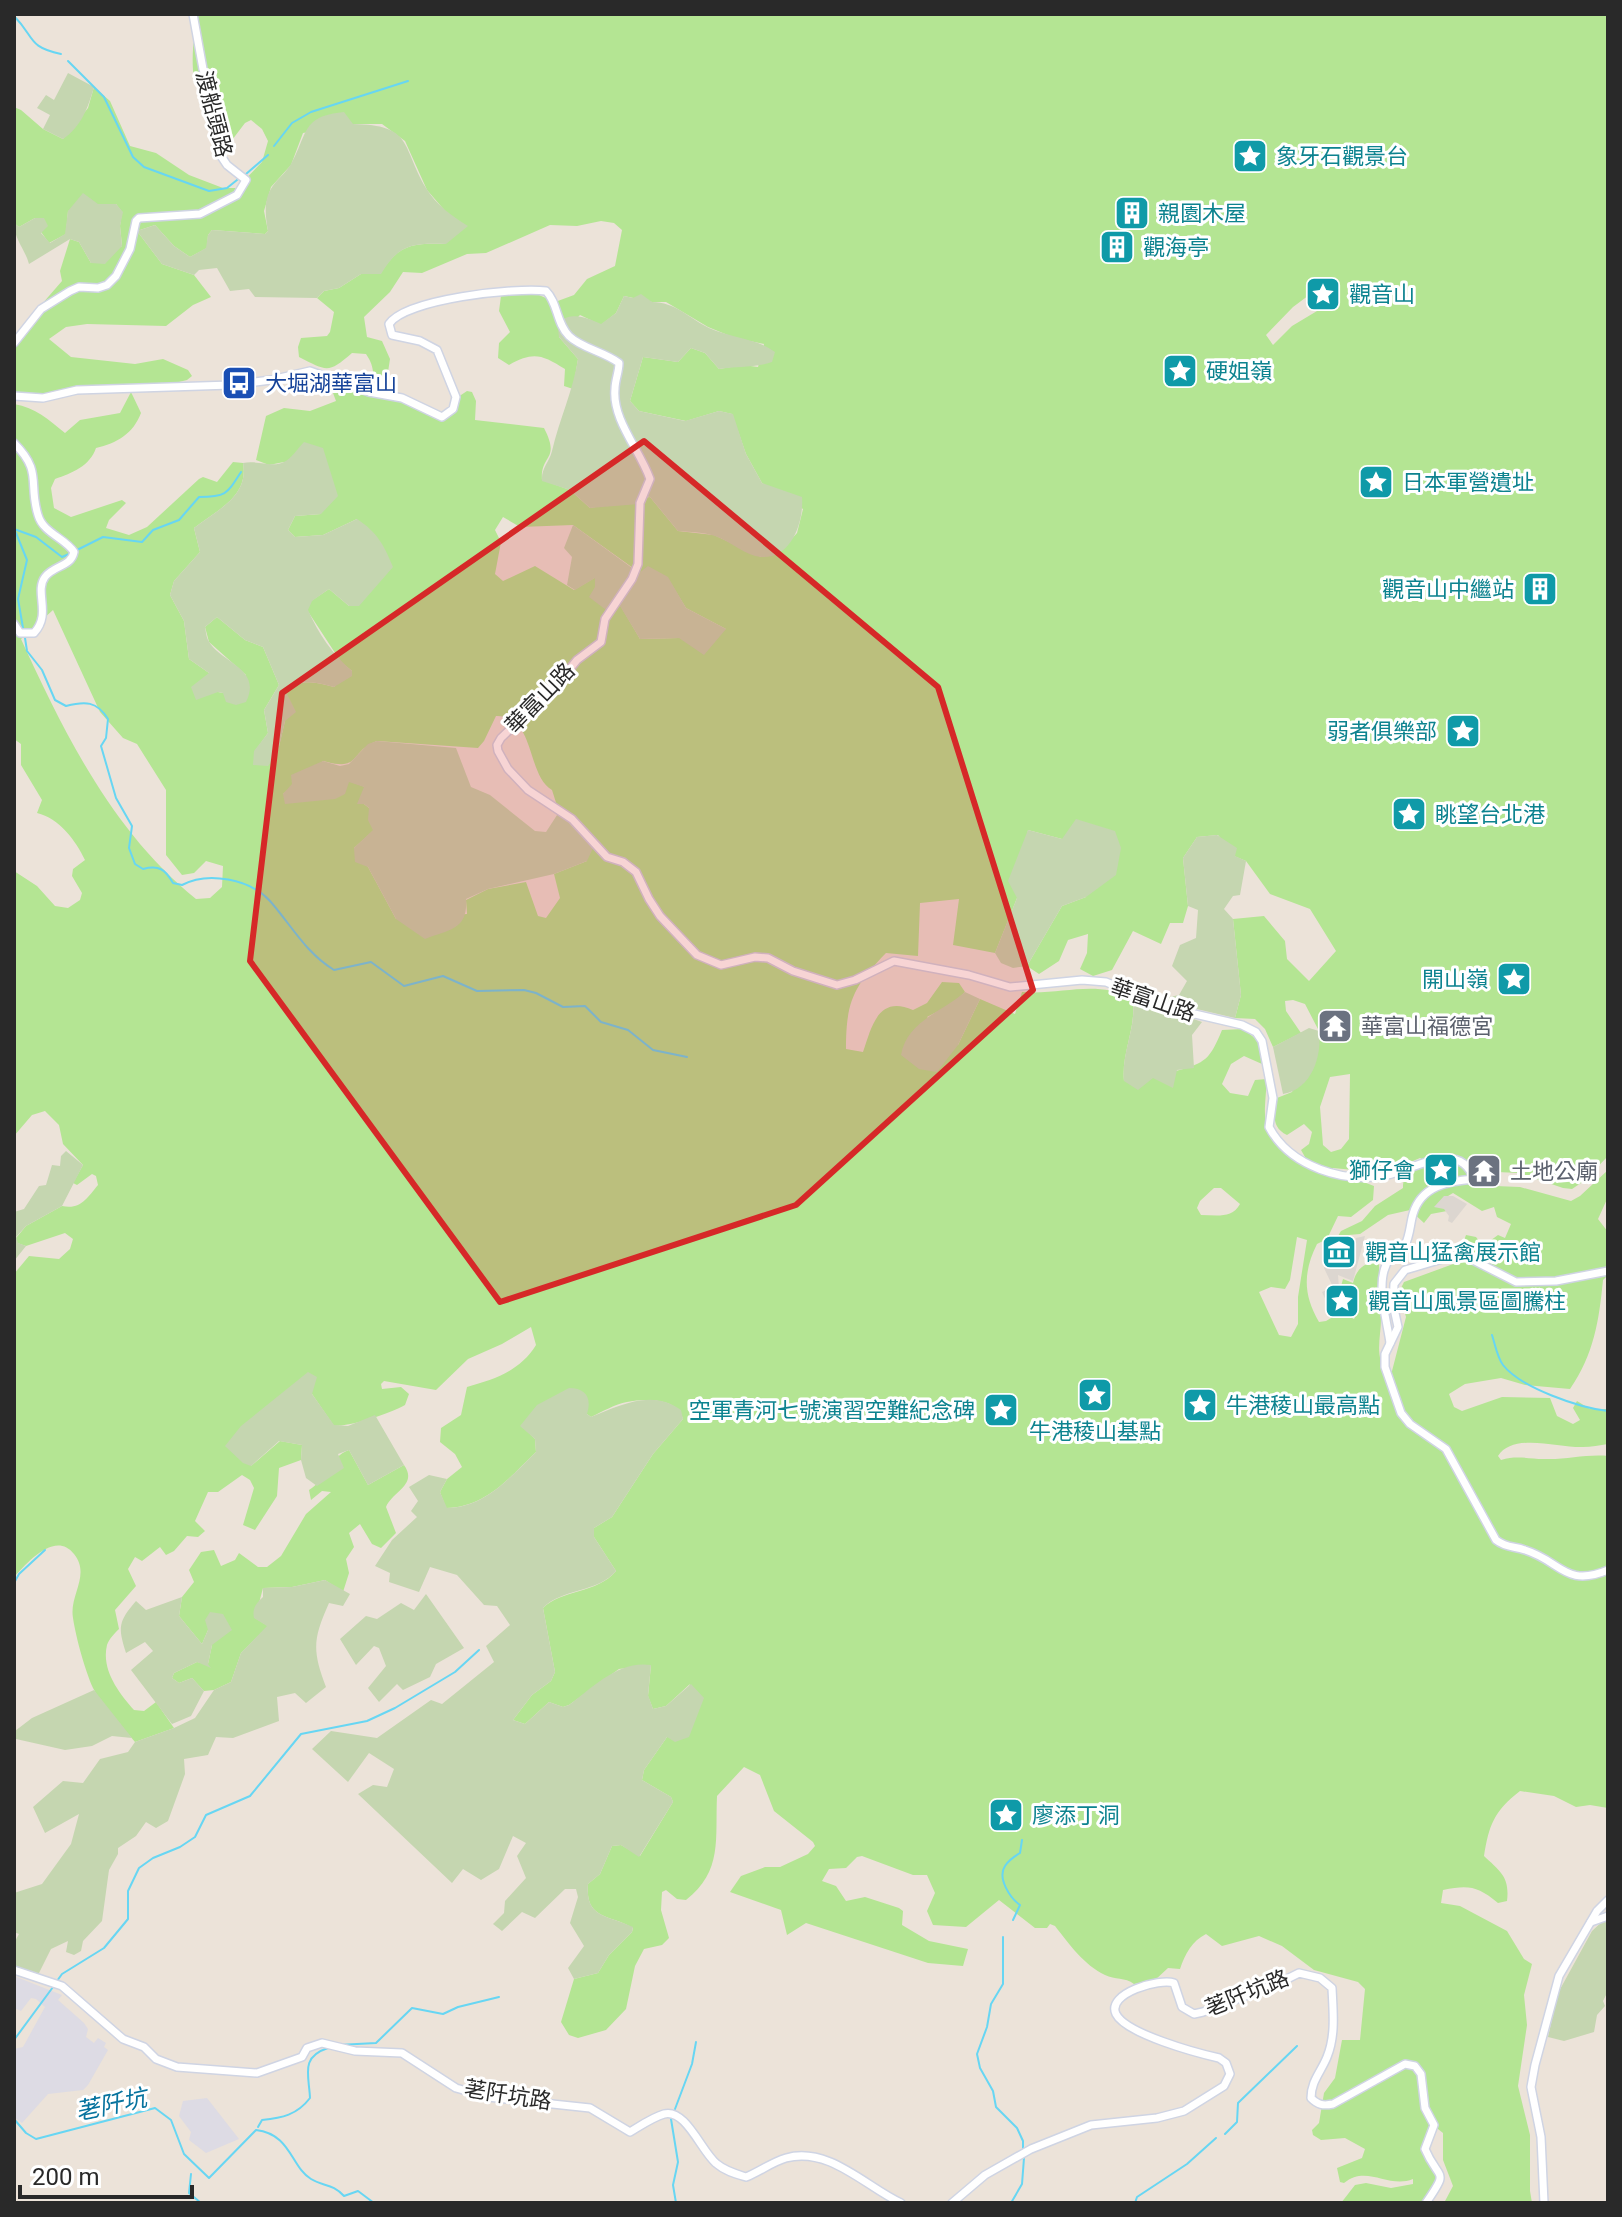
<svg xmlns="http://www.w3.org/2000/svg" width="1622" height="2217" viewBox="0 0 1622 2217" font-family="Roboto,'Noto Sans TC',sans-serif">
<rect width="100%" height="100%" fill="#ece3d9"/>
<g fill="#dddbe4">
<path d="M14,1976L62,1995L58,2000L84,2023L88,2029L86,2037L94,2043L98,2038L106,2043L104,2047L108,2050L88,2085L83,2090L48,2094L22,2123L14,2117V2049L23,2047L45,2007L36,1999L31,1998L21,2011L14,2008Z"/>
<path d="M207,2098L239,2139L206,2153L189,2140L191,2132L179,2116L183,2101Z"/>
</g>
<g fill="#b4e593" fill-rule="evenodd">
<path d="M198,14H1608V1156L1584,1181L1572,1189L1563,1188L1519,1173L1475,1171L1470,1185L1520,1187L1571,1201L1580,1196L1608,1170V1197L1598,1219L1608,1232V1275L1603,1280C1599,1321 1594,1354 1570,1389L1525,1385L1501,1378L1465,1384L1449,1394L1454,1407L1462,1411L1502,1397L1550,1398L1557,1416L1573,1424L1580,1420L1573,1408L1577,1401L1590,1409H1608V1444C1600,1445 1591,1447 1583,1447C1559,1448 1513,1432 1498,1456L1501,1460C1517,1455 1528,1459 1544,1459C1566,1460 1586,1454 1608,1456V1808L1590,1805L1576,1807L1554,1796L1520,1791C1494,1811 1489,1825 1484,1856C1500,1871 1510,1877 1507,1901L1498,1903C1477,1886 1469,1885 1443,1890L1441,1903L1460,1906L1507,1931L1524,1959L1532,1964L1524,1995L1527,2025L1518,2086L1530,2135V2191L1532,2203H1444L1453,2186L1443,2160V2133L1433,2125L1426,2155L1440,2183L1431,2203H1341L1355,2185L1366,2183L1391,2188L1413,2184V2179C1388,2189 1367,2164 1344,2183L1340,2182L1337,2168L1362,2158L1365,2149L1345,2138L1321,2140L1313,2135L1312,2130L1319,2123L1324,2093L1335,2078L1342,2040H1360L1365,1989L1358,1982L1314,1970L1282,1946L1259,1936L1222,1946L1206,1934C1192,1941 1185,1954 1180,1969L1168,1968L1154,1981L1134,1984C1125,1977 1115,1980 1105,1975C1084,1965 1069,1944 1055,1926L1050,1924L1047,1928H1035L999,1900L966,1927L933,1925L927,1911L935,1893L927,1875H913L862,1856L857,1857L846,1868L829,1869L822,1881L836,1886L846,1901L865,1897L899,1908L903,1911L902,1925L929,1941L968,1949L963,1966L928,1963L806,1923L787,1935L781,1910L730,1892L741,1876L765,1867H780L808,1854L815,1846L813,1842L774,1811L760,1775L744,1767L717,1796C715,1839 723,1871 686,1900L677,1899L666,1890L662,1892L661,1910L669,1938L662,1945L644,1949L635,1966L626,2009L606,2030L578,2038L569,2035L561,2022L574,1979L598,1973L609,1955L632,1932L633,1928C609,1914 585,1920 588,1884L600,1874L612,1846L621,1845L640,1856L673,1802L671,1797L642,1780L644,1770L667,1737L690,1684L666,1706L653,1709L648,1696L651,1665L619,1669L569,1705L563,1707L549,1702L525,1724L513,1720L532,1695L551,1681L555,1672L543,1608C562,1589 597,1594 616,1571L594,1537V1528L612,1517L653,1454L683,1419C678,1398 646,1398 627,1402C615,1404 602,1412 591,1417L587,1414L521,1425L535,1439L536,1452C509,1478 486,1507 446,1508L440,1492L447,1479L462,1467L455,1454L440,1442L441,1428L461,1415L467,1387C495,1379 520,1371 536,1345L531,1327L502,1344L468,1359L436,1390L384,1381L381,1384L382,1389L401,1387L409,1394L405,1405C389,1414 352,1426 334,1426L312,1394L251,1466L280,1441L302,1445L301,1460L279,1468L277,1496L255,1530L243,1525L254,1488L250,1480L242,1475L218,1492H208L195,1521L205,1531L198,1537L187,1536L174,1551L166,1555L160,1547L142,1561L135,1557L128,1569L136,1586L115,1610L119,1629C115,1633 109,1639 107,1645C101,1670 119,1693 134,1710L144,1711L156,1702L174,1728L135,1742C122,1726 102,1707 93,1688C85,1670 76,1638 73,1618C69,1595 91,1575 74,1554C55,1530 27,1563 14,1577V1274L29,1256L59,1259L70,1249L73,1239L65,1233L26,1246L17,1243L16,1238L26,1226L62,1206C81,1210 87,1198 98,1185L96,1176L92,1174L77,1185L73,1183L83,1165L63,1144L59,1125L45,1111L32,1115L14,1136V871L37,886L55,906L68,908L80,900L82,893L72,876L73,869L85,860C76,841 59,818 37,813L42,800L21,765V744L14,739V404C36,408 48,419 65,433L80,420L120,413L131,392L141,413C133,434 117,443 96,448C90,466 72,473 55,479L51,488L54,508L71,517L122,500L126,503L109,520L106,528L129,535L147,527L199,479L203,477L217,482L233,462L243,463C249,497 217,510 194,528L200,552L174,581L170,595L184,621L189,659L209,673L218,692L223,693L246,675L209,642L205,627L217,617L245,640L263,647L279,685L264,710L268,733L255,751L277,755L285,721L286,692C301,678 315,682 334,687L352,671L341,662L307,610L311,601L329,589L349,606L357,519L323,535L295,537L288,530L295,516L321,514L284,462L269,465L256,460L266,416L284,408L310,411L336,401L333,393L305,382L302,379L305,375L383,398L407,399L433,417L443,418L451,415L458,397L467,391L472,392L476,401L475,420L544,428C561,461 540,454 542,480L570,490L590,508L650,497L678,531L714,535L761,557L780,552L797,533L803,509L762,483L746,454L732,414L719,411L686,421L639,411L630,401L643,357L678,362L691,348L705,353L719,369L743,365L758,367L764,344L735,338L708,327L666,302H652L624,296L616,313L601,325L580,315L559,337L578,359L573,389L564,386L565,369C542,355 534,351 509,365L498,358L499,343L510,332L499,311L501,296L532,292L555,302L574,295L587,279L615,266L622,230L614,223L601,221L577,226L550,225L486,253L467,254L422,273L403,272L390,292L364,317L367,337L382,341L390,359L386,385L378,389C370,375 377,370 366,354L352,353C328,374 327,371 299,357L298,347L301,338L327,336L330,332L334,312L317,298L324,291L339,288L361,274H380C399,244 412,243 446,244V212L427,190L405,141L382,124H353L303,133L291,165L271,187L264,211L268,231L265,234L212,230L208,235L207,248L190,257L174,246L155,225L137,231L162,264L194,275L211,297L193,305L166,326L87,324L66,327L49,339L71,357L135,364L163,359L188,370L192,376L187,380L167,385L140,384L48,396L14,395V344L22,327L62,281L60,271L70,239L79,242L91,263L122,246L120,226L122,212L116,204H98L68,211L66,234L49,243L41,232L35,218L19,227L14,223V107L21,110L43,129L63,139L88,108L94,87L110,101L130,146L156,153L189,175L223,188H237L262,162L268,141L262,129L251,120L245,123L229,144L212,133L211,120L216,114C212,92 201,95 195,81C190,67 194,28 198,14ZM1332,278L1336,288L1332,302L1292,326L1273,345L1266,335L1293,307ZM503,517L520,527L573,525L640,573L667,577L686,608L726,629L679,638L640,639L620,605L595,587L596,577L574,590L535,566L503,581L495,574L501,542L495,530ZM53,610L100,712L123,738L137,744L166,790V855L182,875L194,873L206,861L223,866L222,887L210,898L196,899C113,832 65,735 21,639ZM496,716C536,715 526,775 552,790L559,812L587,861L554,874L560,898L546,918L538,916L526,882L488,889L466,900L467,914L396,919L368,867L354,848L374,830L369,808L364,804H358L365,787L349,781L283,794L323,761C362,772 348,752 377,741L478,748L484,741ZM1028,830L1062,839L1086,897L1062,906L1027,966L1039,974L1059,961L1068,940L1088,934L1087,953L1080,969L1093,976L1112,970L1133,931L1161,944L1170,923H1183L1188,906L1183,858L1197,837L1218,835L1234,856L1246,861L1270,894L1310,909L1336,951L1309,981L1287,959L1285,941L1264,916L1233,919L1241,995L1235,1018L1255,1019L1265,1029L1273,1047L1301,1033L1286,1011L1285,1001L1293,1000L1305,1004L1319,1031L1292,1092L1277,1098C1275,1114 1270,1126 1287,1135L1304,1124L1312,1132L1309,1144L1301,1150L1305,1157L1298,1160C1261,1125 1263,1131 1267,1079L1255,1080L1248,1096L1230,1093L1222,1084L1231,1064L1244,1056L1262,1064L1258,1041L1244,1029L1222,1030C1210,1059 1206,1063 1176,1071C1158,1075 1142,1079 1124,1081C1121,1052 1138,1025 1132,997C1092,980 1063,995 1022,992L1015,1014L980,999L958,1045L927,1017L952,1004L965,992L959,983L942,982L927,1003L913,1010C878,995 872,1026 863,1052L846,1049C846,1002 853,987 886,953L918,956L920,903L959,899L953,945L995,953L1017,898ZM1350,1074L1349,1139L1341,1149L1331,1152L1323,1145L1320,1107L1330,1077ZM1420,1158L1425,1161C1416,1172 1403,1170 1403,1188L1375,1206L1362,1221L1341,1231L1338,1236L1360,1234L1388,1215L1410,1210L1424,1223L1431,1214L1447,1211L1448,1196L1453,1193L1482,1211L1494,1207L1497,1217L1511,1224L1505,1238L1498,1235L1483,1246L1476,1237L1466,1235L1456,1263L1404,1282L1399,1292L1406,1317L1392,1371L1387,1373C1374,1356 1381,1338 1381,1318C1382,1299 1379,1280 1379,1261C1365,1262 1356,1269 1353,1283L1343,1279L1337,1301L1341,1310L1353,1315L1352,1290L1358,1311L1354,1319L1341,1312L1326,1321L1319,1322C1303,1295 1303,1272 1317,1244L1327,1239L1338,1216L1351,1217L1373,1200L1374,1186L1361,1181L1331,1176L1333,1168L1385,1173ZM1214,1188H1221L1240,1204C1232,1219 1216,1215 1201,1215L1197,1208L1200,1201ZM1297,1237L1307,1240L1298,1297V1324L1291,1337L1279,1335L1259,1292L1271,1287L1285,1289L1290,1280Z"/>
<path d="M349,1450L368,1485L404,1465C418,1485 393,1491 386,1507L396,1533L381,1548L372,1544L360,1524L349,1533L354,1547L346,1559L349,1573L343,1592L325,1580L292,1587L263,1588L255,1618L268,1626L241,1653L231,1682L214,1690L204,1691L192,1678L179,1683L172,1678L174,1673L197,1662L208,1664L212,1645L208,1630L202,1644L179,1616L182,1597L194,1582L189,1570L201,1552L214,1550L221,1566L235,1560L239,1553L258,1567H267L281,1556L306,1514L331,1492L322,1491L311,1500L309,1490C326,1480 329,1457 349,1450Z"/>
</g>
<g fill="#c5d6b0">
<path d="M68,73L94,87C88,108 81,127 63,139L43,129L50,115L37,108L46,95L54,100Z"/>
<path d="M344,112L353,124C413,125 401,145 426,188C436,205 452,216 468,226L446,244C412,243 399,244 381,274H361L339,288L324,291L317,298L255,297L249,289L230,291L217,268L199,270L194,275L162,264L137,231L155,225L174,246L190,257L206,248L208,235L212,230L265,234L268,231C265,214 263,197 275,183C280,177 287,171 291,164C308,134 301,116 344,112Z"/>
<path d="M83,193L98,204H116L123,212L120,226L122,246L105,264L91,263L79,242L70,239L29,264C25,249 14,239 14,223L19,227L35,218H44L48,226L41,233L50,243L65,234L68,211Z"/>
<path d="M641,294L652,302C675,302 689,318 709,328C731,338 756,338 775,352L772,362C755,368 737,366 719,369L705,353L691,348L678,362L643,357L630,401L639,411L685,421L719,411L733,414L746,454L762,483L802,497C804,521 792,559 761,557C746,556 730,541 715,536C704,532 690,532 678,531L650,497L645,496L639,504L590,508L570,490L542,481C541,468 549,463 552,451C559,420 573,391 578,359L559,337L557,323C572,311 586,317 601,324L616,313L624,296L633,298Z"/>
<path d="M304,442L323,448L338,496L321,514L295,516L288,530L295,537L323,535L357,519C377,532 384,545 393,567L359,606H349L329,589L312,601L308,610C318,633 333,655 352,671V676L334,687C315,682 301,678 286,692L296,712L285,721L277,755L268,766L253,765L254,751L268,733L264,710L279,685L263,647L245,640L217,617L205,627C206,631 206,636 208,640C220,663 263,668 246,702L236,705L226,702L223,693L218,692L196,700L191,687L209,673L189,659L184,621L170,595L174,581L200,552L194,528C217,510 249,497 243,463C258,460 273,468 284,462C291,459 298,448 304,442Z"/>
<path d="M573,525L639,573L648,566L668,577L686,608L726,629L704,655L679,638L640,639L620,606L610,613L589,597L595,587V578L575,590L567,585L572,557L564,548Z"/>
<path d="M377,741L456,748L471,787L490,795L535,831L546,832L559,812L593,848L587,861L554,874L488,889L466,899C468,930 450,929 425,939L396,919L368,867L355,862L354,848L373,830L368,820L369,808L364,804H357L364,787L349,782L345,794L335,799L285,804L283,794L292,784L291,775L323,761L340,766L349,764L368,744Z"/>
<path d="M1076,819L1115,831L1121,848L1116,875L1086,897L1062,906L1027,966L1013,968L1001,963L995,953L1017,898L1008,881L1028,830L1062,839Z"/>
<path d="M1217,835L1237,848L1235,856L1246,861L1240,895L1233,896L1224,909L1233,919L1241,995L1235,1018L1167,1002L1165,998L1179,995L1187,981L1172,966L1180,945L1196,938L1198,910L1188,906L1183,858L1197,837Z"/>
<path d="M965,992L980,999L958,1045L937,1072L919,1069L901,1055C907,1021 942,1012 965,992Z"/>
<path d="M1132,997L1202,1022L1192,1035L1194,1068L1177,1070L1173,1088L1153,1078L1138,1090L1124,1081C1121,1051 1138,1026 1132,997Z"/>
<path d="M1309,1028L1319,1031C1322,1056 1312,1089 1283,1094L1273,1047Z"/>
<path d="M66,1151L83,1165L62,1206L26,1226L16,1237L18,1243L26,1246L14,1261V1212L24,1209L39,1186L46,1185L52,1165L60,1166L61,1156Z"/>
<path d="M308,1372L317,1377L312,1394L334,1425L348,1426L375,1415L404,1465L368,1485L349,1450L338,1454L344,1468L317,1486L306,1478L301,1460L302,1445L279,1441L251,1466L243,1463L225,1446L241,1426Z"/>
<path d="M569,1388C586,1388 592,1398 587,1414L591,1417C621,1405 652,1389 681,1410L683,1419L653,1454L612,1517L594,1528V1537L616,1571C598,1593 562,1588 543,1608L555,1672L551,1681L532,1695L513,1720L525,1724L549,1702L563,1707L569,1705C593,1687 619,1660 651,1665L648,1695L653,1709L666,1706L691,1684L704,1698L689,1737L675,1742L667,1737L644,1770L642,1780L671,1797L673,1802L639,1857L621,1845L612,1846L600,1874L588,1884C585,1919 609,1915 633,1927L632,1932L609,1955L598,1973L574,1979L568,1968L584,1946L570,1923L578,1897L576,1889H565L535,1918L522,1912L502,1931L493,1924L504,1913L505,1901L526,1878L517,1856L526,1843L513,1836L499,1869L481,1880L463,1869L452,1883L358,1794L373,1785L387,1787L394,1769L369,1753L348,1782L312,1749L331,1731L377,1738L431,1700L442,1704L494,1662L486,1646L510,1625L497,1606L484,1605L457,1575L430,1567L419,1592L389,1582L390,1573L375,1566L392,1540L417,1517L411,1511L418,1501L409,1487L429,1475L447,1479L440,1492L447,1508C486,1507 509,1478 536,1452L535,1439L520,1426L537,1405Z"/>
<path d="M325,1580L350,1594L343,1606L329,1603C313,1639 312,1650 326,1687L306,1703L295,1693L277,1697L279,1721L233,1738L216,1737L208,1755L184,1759L185,1774L168,1821L156,1828L146,1822L136,1836L118,1848V1854L109,1870L102,1921L83,1941L81,1951L74,1955L66,1952L68,1941L51,1949L38,1975L14,1966V1943L19,1934L14,1932V1893L42,1884L71,1844L79,1814L45,1833L33,1807L63,1781L83,1783L100,1759L128,1752L135,1742L174,1728L195,1718L214,1690L231,1682L241,1653L267,1626L254,1618C252,1609 256,1603 263,1597V1588L292,1587Z"/>
<path d="M426,1594L464,1648L436,1664L430,1677L403,1690L397,1684L379,1702L368,1688L386,1666L379,1648L374,1646L356,1665L340,1639L366,1616L377,1619L401,1603L414,1610Z"/>
<path d="M182,1597L179,1616L202,1644L208,1630L205,1620L210,1612L223,1614L232,1630L212,1645L208,1664L211,1668L197,1662L174,1673L172,1678L179,1683L192,1678L204,1691L191,1716L172,1724L131,1670L153,1651L145,1642L126,1653C118,1627 118,1622 136,1601L146,1610Z"/>
<path d="M94,1690L132,1738L112,1736L92,1746L65,1750L16,1739L15,1731L32,1718Z"/>
<path d="M1605,1919H1608V1991L1603,2001L1605,2006L1597,2015L1594,2032L1564,2041L1548,2037L1558,1993L1592,1931Z"/>
</g>
<g fill="#dcd6d0">
<path d="M1444,1196H1453L1467,1204L1452,1223L1448,1221L1449,1216L1444,1209L1434,1207Z"/>
<path d="M1365,1236L1353,1281L1338,1275L1339,1288L1335,1302L1328,1305L1322,1292L1333,1287L1324,1268L1328,1256L1343,1261L1347,1248L1353,1247L1356,1238Z"/>
</g>
<g fill="none" stroke-linecap="round" stroke-linejoin="round">
<g stroke="#67d6f3" stroke-width="2">
<path d="M14,16C35,37 27,47 61,54"/>
<path d="M68,61L104,97L133,157L144,167L209,191L227,188L237,180"/>
<path d="M274,146L292,123L311,112L408,81"/>
<path d="M246,174L268,155"/>
<path d="M14,529L36,537L62,557L69,554"/>
<path d="M16,533L27,560L18,599L23,628"/>
<path d="M75,551L103,537L142,542L153,530L179,520L199,497C226,497 227,494 241,472"/>
<path d="M25,638L27,651L42,670L55,700L66,706C85,701 97,701 108,719L106,738L101,746L116,798L132,826L129,848L135,864L143,869C159,865 165,869 173,883L182,885C208,871 250,879 270,901C292,926 305,952 334,970L371,962L404,986L443,976L477,991L524,990L536,993L563,1007L585,1006L601,1022L628,1030L653,1050L687,1057"/>
<path d="M1492,1335C1495,1344 1497,1357 1503,1365C1521,1388 1580,1408 1608,1411"/>
<path d="M14,1583L19,1574L45,1550"/>
<path d="M1013,1920L1020,1905C1010,1898 997,1878 1005,1866C1008,1861 1015,1856 1020,1853L1022,1840"/>
<path d="M1003,1937V1984L991,2004L987,2027L977,2054L980,2068L993,2091L996,2107L1017,2128L1023,2141V2152"/>
<path d="M57,1981L62,1974L104,1948L128,1919V1891L139,1868L153,1858L180,1847L195,1837L206,1815L250,1796L301,1734L367,1721L395,1708L455,1672L479,1650"/>
<path d="M14,2040L53,1987"/>
<path d="M338,2045L376,2043L412,2008L443,2014L458,2007L499,1997"/>
<path d="M675,2109L692,2064L696,2042"/>
<path d="M14,2119L26,2133L36,2139L155,2108L171,2120L184,2154L209,2178L256,2130C291,2134 291,2167 311,2179C324,2187 332,2183 344,2196L358,2191L374,2203"/>
<path d="M671,2119L678,2162L673,2185L676,2203"/>
<path d="M258,2127L262,2120C282,2118 297,2115 310,2098C309,2075 300,2057 328,2048"/>
<path d="M1225,2134L1237,2122L1238,2103L1297,2046"/>
<path d="M191,2174L189,2193L201,2203"/>
<path d="M1011,2203L1022,2184L1024,2158"/>
<path d="M1135,2203L1137,2197L1187,2164L1216,2138"/>
</g>
<g stroke="#cfd4e3" stroke-width="10">
<g id="tertiary">
<path d="M14,343L41,309L70,291L79,287L98,288L107,285L116,276L130,249L136,221L139,218L200,214L237,195L246,180L227,165L221,156L219,120L203,69L193,14"/>
<path d="M14,396L43,398L77,390L231,385L271,380L310,371L369,392L402,398L442,417L453,409L456,397L437,350L420,341L392,335L389,324C405,299 516,287 546,291C558,303 556,323 569,336C581,348 605,352 619,363C619,372 615,380 615,389C612,420 640,450 650,479L640,503L638,564L632,579L605,619L601,642L577,660L560,681L540,696L527,713L501,738L497,745L498,751L508,769L528,790L572,819L607,857L623,862L636,872L649,899L660,916L697,955L721,965L755,957L768,958L793,971L837,985L855,980L894,961L969,975L1010,987L1082,980L1106,982L1169,1008L1242,1025L1256,1032L1262,1041L1273,1098L1269,1127C1290,1167 1345,1184 1387,1175C1413,1170 1460,1138 1474,1179C1448,1181 1421,1186 1413,1214C1410,1224 1410,1236 1405,1245C1402,1251 1395,1252 1391,1257C1373,1278 1387,1319 1390,1343"/>
<path d="M14,443C43,472 28,483 38,515C43,533 65,538 74,552C71,567 54,565 45,577C34,592 52,614 34,633H20L14,624"/>
<path d="M1608,1271L1556,1281L1516,1282L1463,1255L1449,1257L1405,1270L1394,1284L1393,1304L1398,1327L1385,1354V1367L1401,1413L1410,1424L1446,1449L1496,1540C1506,1548 1514,1546 1525,1550C1561,1561 1565,1588 1608,1570"/>
<path d="M1591,1922L1608,1916"/>
<path d="M14,1970L62,1986L123,2039L144,2047L156,2059L177,2067L257,2073L302,2057L307,2048L322,2043L355,2051L402,2053L456,2088L488,2097L590,2108L630,2132C640,2126 653,2117 664,2114C686,2108 702,2153 717,2164C725,2171 736,2174 746,2177C759,2172 772,2162 786,2158C829,2146 866,2187 901,2203"/>
<path d="M952,2203L985,2175L1031,2149L1091,2125L1157,2118L1184,2111L1224,2086L1230,2074L1226,2063L1219,2058C1197,2053 1126,2034 1116,2014C1106,1993 1160,1978 1174,1983L1182,2007L1194,2014L1203,2012L1277,1984L1299,1973L1320,1978L1332,1988C1333,2011 1336,2035 1327,2057C1321,2072 1311,2081 1311,2098C1318,2105 1323,2106 1333,2104L1405,2064L1415,2066L1421,2074L1425,2108L1434,2125L1425,2149C1439,2182 1450,2168 1426,2203"/>
<path d="M1544,2203L1541,2137L1531,2087L1535,2065L1559,1976L1597,1911L1608,1900"/>
</g>
</g>
<use href="#tertiary" stroke="#fff" stroke-width="7"/>
</g>
<path fill="#d62828" fill-opacity="0.2" stroke="#d62828" stroke-width="6" stroke-linejoin="round" d="M644,441L938,687L1033,990L796,1205L500,1302L250,961L282,693Z"/>
<defs>
<g id="sight-square" transform="scale(1.8)"><rect x="-9" y="-9" width="18" height="18" rx="4" fill="#0f9aa8" stroke="#fff"/><path d="M0-6L1.8-2.2L6-1.7L2.9 1.2L3.7 5.4L0 3.3L-3.7 5.4L-2.9 1.2L-6-1.7L-1.8-2.2Z" fill="#fff"/></g>
<g id="building-square" transform="scale(1.8)"><rect x="-9" y="-9" width="18" height="18" rx="4" fill="#0f9aa8" stroke="#fff"/><path d="M-4-6H4V6H1V3H-1V6H-4ZM-2.5-4.3h1.7v1.8h-1.7ZM.8-4.3h1.7v1.8H.8ZM-2.5-1h1.7V.8h-1.7ZM.8-1h1.7V.8H.8Z" fill="#fff"/></g>
<g id="bus-square" transform="scale(1.8)"><rect x="-9" y="-9" width="18" height="18" rx="4" fill="#1a4fb4" stroke="#fff"/><path d="M-5-6H5V4H4V6H2V4H-2V6H-4V4H-5ZM-3.5-4V0h7V-4ZM-3.5 1.2v1.5H-2V1.2ZM2 1.2v1.5H3.5V1.2Z" fill="#fff"/></g>
<g id="temple-square" transform="scale(1.8)"><rect x="-9" y="-9" width="18" height="18" rx="4" fill="#6b7280" stroke="#fff"/><path d="M0-6L5-2H3V0L6.5 2.5H4V6H1.5V3h-3V6H-4V2.5H-6.5L-3 0V-2H-5Z" fill="#fff"/></g>
<g id="museum-square" transform="scale(1.8)"><rect x="-9" y="-9" width="18" height="18" rx="4" fill="#0f9aa8" stroke="#fff"/><path d="M0-6L6-3V-2H-6V-3ZM-5-1h2V3h-2ZM-1-1h2V3h-2ZM3-1h2V3H3ZM-6 4H6V6H-6Z" fill="#fff"/></g>
</defs>
<g fill-rule="evenodd">
<use href="#sight-square" x="1250" y="156"/>
<use href="#building-square" x="1132" y="213"/>
<use href="#building-square" x="1117" y="247"/>
<use href="#sight-square" x="1323" y="294"/>
<use href="#sight-square" x="1180" y="371"/>
<use href="#bus-square" x="239" y="383"/>
<use href="#sight-square" x="1376" y="482"/>
<use href="#building-square" x="1540" y="589"/>
<use href="#sight-square" x="1463" y="731"/>
<use href="#sight-square" x="1409" y="814"/>
<use href="#sight-square" x="1514" y="979"/>
<use href="#temple-square" x="1335" y="1026"/>
<use href="#sight-square" x="1441" y="1170"/>
<use href="#temple-square" x="1484" y="1171"/>
<use href="#museum-square" x="1339" y="1252"/>
<use href="#sight-square" x="1342" y="1301"/>
<use href="#sight-square" x="1095" y="1395"/>
<use href="#sight-square" x="1200" y="1405"/>
<use href="#sight-square" x="1001" y="1410"/>
<use href="#sight-square" x="1006" y="1815"/>
</g>
<g text-anchor="middle" dominant-baseline="central" stroke-width="6" stroke-linejoin="round" paint-order="stroke">
<g font-size="22" fill="#292929" stroke="#fff">
<text transform="translate(214 114) rotate(76)">渡船頭路</text>
<text transform="translate(540 698) rotate(-46)">華富山路</text>
<text transform="translate(1153 1000) rotate(19)">華富山路</text>
<text transform="translate(1247 1993) rotate(-22)">荖阡坑路</text>
<text transform="translate(508 2095) rotate(9)">荖阡坑路</text>
</g>
<g font-size="22" fill="#0d838f" stroke="#fff" text-anchor="start">
<text x="1276" y="156">象牙石觀景台</text>
<text x="1158" y="213">親園木屋</text>
<text x="1143" y="247">觀海亭</text>
<text x="1349" y="294">觀音山</text>
<text x="1206" y="371">硬姐嶺</text>
<text x="1402" y="482">日本軍營遺址</text>
<text x="1514" y="589" text-anchor="end">觀音山中繼站</text>
<text x="1437" y="731" text-anchor="end">弱者俱樂部</text>
<text x="1435" y="814">眺望台北港</text>
<text x="1488" y="979" text-anchor="end">開山嶺</text>
<text x="1415" y="1170" text-anchor="end">獅仔會</text>
<text x="1365" y="1252">觀音山猛禽展示館</text>
<text x="1368" y="1301">觀音山風景區圖騰柱</text>
<text x="1226" y="1405">牛港稜山最高點</text>
<text x="975" y="1410" text-anchor="end">空軍青河七號演習空難紀念碑</text>
<text x="1095" y="1431" text-anchor="middle">牛港稜山基點</text>
<text x="1032" y="1815">廖添丁洞</text>
</g>
<g font-size="22" fill="#164399" stroke="#fff" text-anchor="start">
<text x="265" y="383">大堀湖華富山</text>
</g>
<g font-size="22" fill="#5b616d" stroke="#fff" text-anchor="start">
<text x="1361" y="1026">華富山福德宮</text>
<text x="1510" y="1171">土地公廟</text>
</g>
<g font-size="24" font-style="italic" fill="#07739e" stroke="#fff">
<text transform="translate(111 2105) rotate(-12)">荖阡坑</text>
</g>
</g>
<rect width="1622" height="2217" fill="none" stroke="#292929" stroke-width="32"/>
<path d="M20 2185v12h172v-12" fill="none" stroke="#292929" stroke-width="4"/>
<text x="32" y="2185" font-size="24" fill="#292929" stroke="#ffffff" stroke-width="6" paint-order="stroke">200 m</text>
</svg>
